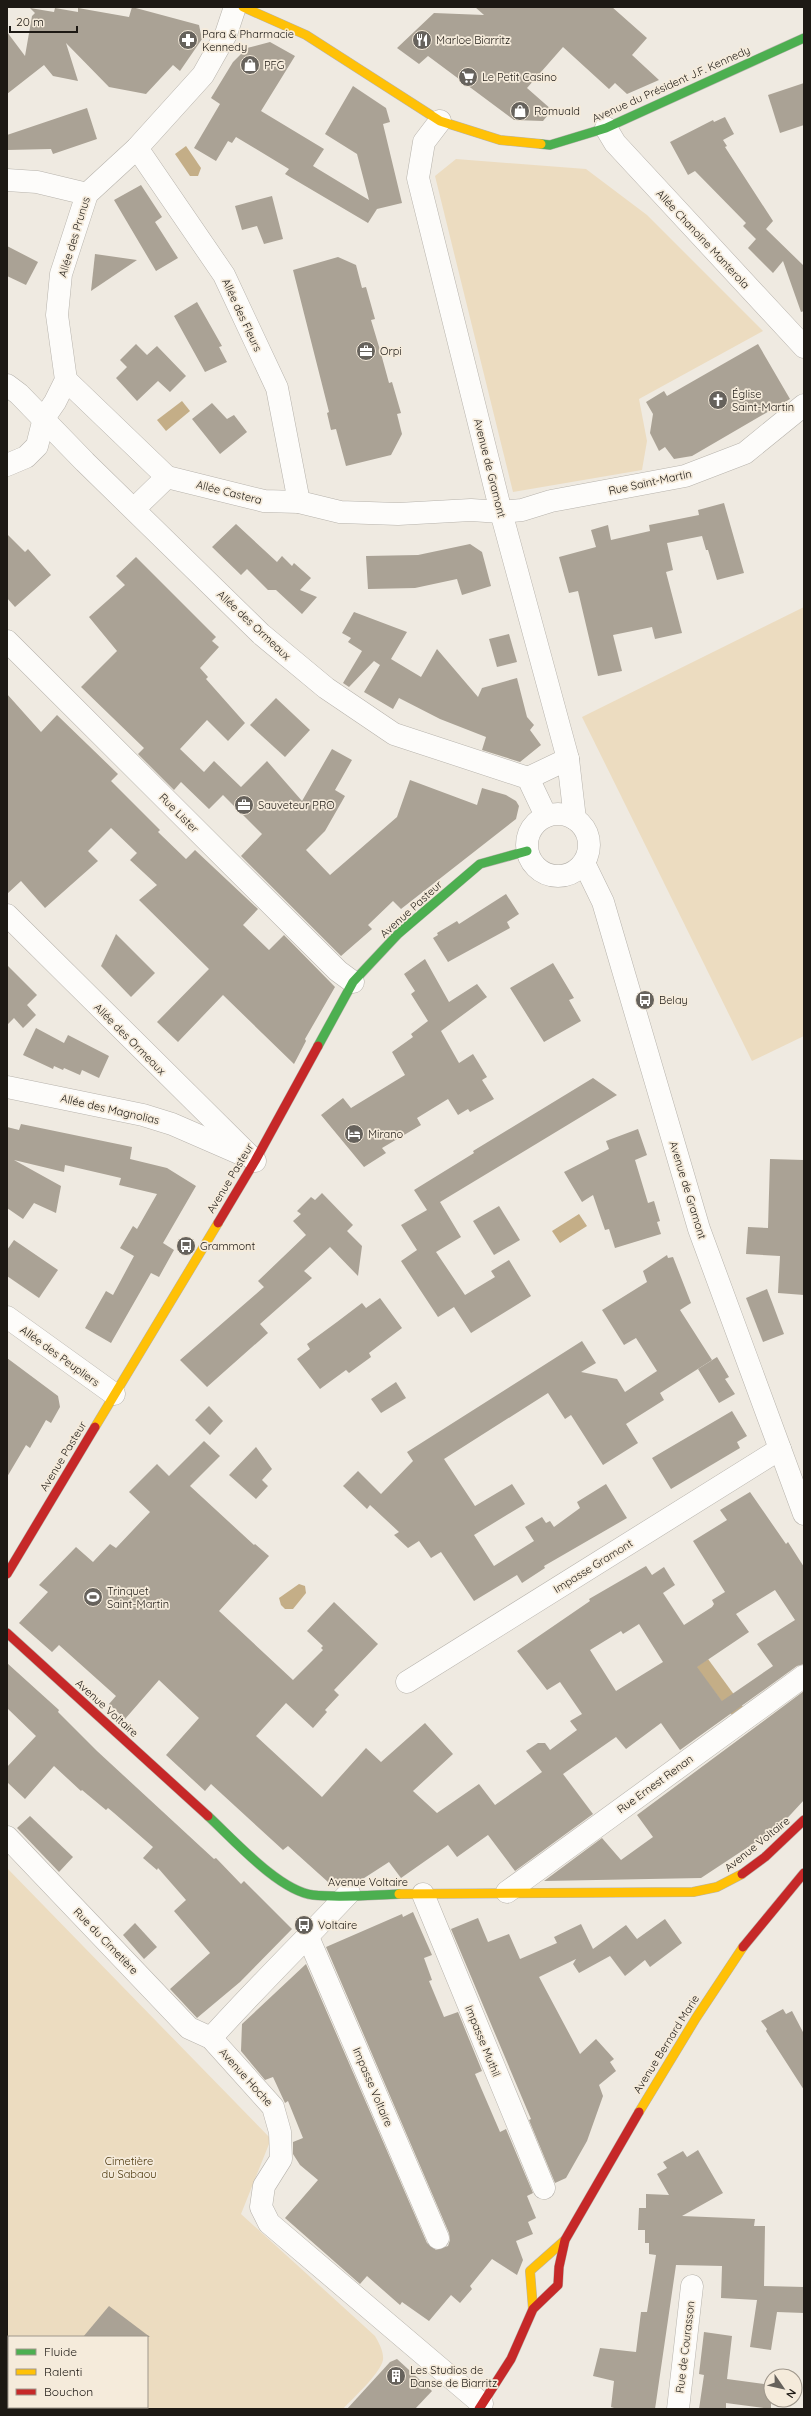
<svg xmlns="http://www.w3.org/2000/svg" width="811" height="2416" viewBox="0 0 811 2416" font-family="Quicksand,sans-serif">
<rect width="100%" height="100%" fill="#efeae1"/>
<g fill="#ecdcc0" fill-rule="evenodd">
<path d="M456,159L586,169L647,215L763,331L639,399L647,441L642,470L513,492L435,176Z"/>
<path d="M804,607V1036L752,1061L582,717Z"/>
<path d="M7,1868L271,2139L241,2214L375,2336C379,2343 384,2352 383,2360C380,2374 353,2398 343,2409H7ZM9,2337H147V2407H9Z"/>
</g>
<g fill="#c4ae87">
<path d="M186,146L201,168L198,176H190L175,154Z"/>
<path d="M182,401L190,411L166,431L157,420Z"/>
<path d="M579,1214L587,1226L560,1243L552,1231Z"/>
<path d="M299,1584L305,1586L306,1593L293,1609H285L281,1605L279,1598Z"/>
<path d="M708,1659L746,1711L735,1719L696,1667Z"/>
</g>
<g fill="#aaa295" fill-rule="evenodd">
<path d="M132,7L199,25L202,39L180,71L173,65L146,94L109,87L66,43L78,81L53,76L44,65L7,94V32L25,56L32,16L35,13L30,8L54,12L55,8L78,12V8L129,17Z"/>
<path d="M475,7H612L647,38L632,55L659,80L627,94L615,83L609,89L563,47L527,88L552,110L543,121L514,120L428,56L419,64L397,48L434,13L484,15Z"/>
<path d="M270,42L295,56L261,111L324,149L313,166L369,200L357,154L325,134L353,86L386,108L390,122L383,124L402,203L377,209L368,223L285,174L289,169L236,137L232,143L228,141L216,161L194,148L220,104L211,98L233,62L247,48Z"/>
<path d="M804,83V125L780,133L768,95Z"/>
<path d="M87,108L97,139L53,154L51,149L7,150V135Z"/>
<path d="M725,117L734,134L723,140L727,146L725,147L773,221L766,229L804,266V311L801,312L783,261L773,273L748,248L756,239L743,226L746,223L695,171L688,175L670,142L713,120L714,122Z"/>
<path d="M141,185L162,217L155,222L178,258L156,271L114,200Z"/>
<path d="M272,196L283,239L264,244L257,226L242,230L235,206Z"/>
<path d="M7,246L38,262L26,285L7,276Z"/>
<path d="M95,254L137,260L91,291Z"/>
<path d="M338,257L356,265L362,288L366,287L375,319L371,320L380,350L389,383L392,382L401,413L397,414L402,434L391,455L346,466L336,429L331,430L327,413L329,412L293,270Z"/>
<path d="M197,302L222,346L219,347L227,362L205,372L174,316Z"/>
<path d="M136,344L147,355L157,346L186,376L170,392L158,381L137,401L116,378L127,367L120,360Z"/>
<path d="M758,344L790,399L692,456L674,459L665,447L659,451L650,433L653,414L646,402L664,391L667,396Z"/>
<path d="M212,403L227,419L234,415L247,432L220,454L192,419Z"/>
<path d="M724,503L744,573L717,580L708,550H706L702,536L667,543L673,570L666,572L682,633L655,639L652,627L613,635L622,671L598,676L578,591L569,593L559,557L596,547L591,530L608,525L611,540L650,531L649,525L699,515L698,510Z"/>
<path d="M236,524L277,562L282,556L292,566L294,563L311,578L300,590L317,597L302,614L276,590H268L247,569L241,575L212,547Z"/>
<path d="M7,534L25,552L28,549L51,575L15,607L7,598Z"/>
<path d="M470,544L482,552L491,586L462,595L457,579L415,588L368,589L366,556L418,555Z"/>
<path d="M136,557L216,637L212,641L219,647L200,668L208,677L206,679L245,723L228,741L207,720L180,749L204,772L214,761L241,787L267,761L302,801L332,749L352,760L335,790L345,796L325,831L306,850L330,875L397,817L410,780L477,805L482,788L506,795L516,801L519,806L516,819L401,909L393,901L368,925L372,929L341,956L241,856L262,834L223,795L209,809L181,782L174,790L138,754L144,748L81,687L117,651L89,617L125,585L116,576Z"/>
<path d="M354,612L407,632L391,659L421,677L437,649L478,697L482,688L517,678L527,717L534,725L530,730L541,745L520,762L482,750L486,737L440,719L399,698L393,709L364,692L380,665L374,661L349,687L343,683L362,651L348,642L351,638L342,633Z"/>
<path d="M509,634L517,662L497,667L489,639Z"/>
<path d="M7,694L41,732L57,715L118,774L111,781L160,830L158,832L186,859L195,850L258,909L243,925L269,950L284,935L335,987L305,1039L306,1041L294,1064L223,995L178,1042L157,1022L209,969L139,900L157,885L130,860L137,853L111,828L88,851L98,861L45,908L21,881L7,894Z"/>
<path d="M276,698L310,730L285,757L250,725Z"/>
<path d="M506,894L519,914L507,922L510,928L448,962L433,938L438,935L437,933L457,921L459,924Z"/>
<path d="M116,934L155,973L131,997L101,966Z"/>
<path d="M425,959L449,1002L477,984L487,997L441,1031L459,1063L473,1054L487,1077L482,1080L494,1099L470,1112L468,1109L458,1115L448,1099L417,1118L421,1125L382,1148L386,1153L364,1167L321,1115L343,1098L351,1108L405,1075L392,1052L413,1037L411,1034L428,1021L411,994L415,991L404,974Z"/>
<path d="M553,963L574,998L569,1000L581,1021L544,1042L510,988Z"/>
<path d="M7,965L37,995L27,1005L36,1015L23,1028L14,1018L7,1025Z"/>
<path d="M36,1028L64,1043L68,1035L109,1056L99,1078L82,1070L80,1075L64,1068L63,1070L54,1066L53,1069L23,1055Z"/>
<path d="M593,1078L617,1095L440,1202L461,1237L436,1252L465,1295L495,1277L491,1271L509,1260L531,1296L471,1333L454,1307L438,1317L401,1261L417,1250L401,1225L427,1210L414,1190L474,1153L473,1151Z"/>
<path d="M21,1124L132,1147L130,1159L167,1168L196,1186L163,1243L174,1250L159,1277L151,1273L111,1343L85,1328L106,1291L113,1295L134,1256L120,1248L133,1226L137,1229L157,1194L119,1185L121,1178L65,1165L64,1172L14,1160L61,1186L56,1213L34,1203L23,1219L7,1208V1127L19,1130Z"/>
<path d="M638,1129L647,1155L635,1160L648,1203L654,1201L660,1221L657,1222L661,1234L615,1248L609,1229L605,1230L593,1195L582,1202L564,1172L609,1149L606,1141Z"/>
<path d="M770,1159L804,1160V1295L778,1293L780,1256L746,1254L748,1227L768,1228Z"/>
<path d="M322,1193L353,1225L347,1231L362,1246L358,1276L330,1247L304,1271L312,1278L260,1324L268,1333L207,1387L180,1360L264,1287L258,1281L306,1235L293,1221L301,1214L297,1211L311,1197L315,1200Z"/>
<path d="M499,1206L520,1240L494,1255L473,1221Z"/>
<path d="M14,1240L58,1270L39,1298L7,1276V1250Z"/>
<path d="M667,1255L668,1258L673,1257L691,1303L680,1310L712,1360L660,1393L664,1400L626,1424L638,1443L603,1465L571,1415L565,1419L548,1393L444,1459L475,1506L512,1484L525,1504L474,1535L494,1566L534,1541L525,1527L542,1517L546,1523L550,1521L554,1527L580,1508L577,1502L606,1484L627,1518L544,1566L545,1568L522,1583L517,1575L474,1601L441,1552L431,1558L419,1541L408,1548L394,1535L399,1532L370,1505L367,1509L343,1486L358,1471L381,1494L413,1461L407,1452L582,1341L596,1363L581,1372L617,1379L625,1392L657,1371L636,1338L624,1345L602,1310L647,1282L643,1271Z"/>
<path d="M767,1289L784,1334L763,1342L746,1298Z"/>
<path d="M380,1298L402,1328L369,1353L371,1357L349,1373L346,1370L320,1389L297,1359L310,1349L307,1344L337,1322L362,1303L366,1308Z"/>
<path d="M717,1357L729,1377L725,1379L735,1394L719,1403L698,1369Z"/>
<path d="M7,1358L58,1396L60,1407L51,1423L46,1420L30,1448L26,1445L7,1477Z"/>
<path d="M396,1382L406,1398L381,1413L371,1399Z"/>
<path d="M209,1406L223,1421L210,1435L195,1420Z"/>
<path d="M732,1411L747,1436L737,1442L740,1448L671,1489L652,1458Z"/>
<path d="M204,1441L220,1456L190,1486L254,1545L255,1544L269,1556L219,1611L293,1680L323,1650L321,1648L323,1646L307,1631L334,1602L378,1644L334,1690L339,1695L325,1710L327,1712L313,1728L286,1703L256,1736L322,1797L366,1748L381,1762L425,1723L453,1754L413,1791L437,1813L479,1784L495,1805L542,1772L526,1751L538,1743H545L550,1750L577,1730L570,1721L582,1714L560,1682L547,1690L517,1651L590,1601L589,1599L646,1566L652,1575L664,1567L675,1585L663,1593L684,1625L712,1607L714,1604L712,1600L725,1592L693,1541L727,1520L720,1510L750,1492L786,1544L788,1542L804,1567V1664L797,1666L680,1750L661,1723L626,1749L616,1737L563,1774L593,1814L515,1871L488,1835L457,1857L448,1845L401,1878L389,1862L358,1882H328L288,1846L283,1850L211,1784L205,1791L166,1755L199,1718L159,1680L125,1719L109,1704L116,1696L59,1645L52,1652L19,1623L48,1592L39,1585L76,1547L93,1562L110,1544L116,1548L150,1512L129,1492L157,1464L169,1476ZM775,1590L795,1620L757,1644L773,1666L722,1701L697,1667L749,1632L736,1614ZM639,1624L663,1662L616,1691L590,1650L621,1631L623,1634Z"/>
<path d="M256,1447L272,1469L262,1480L268,1486L256,1499L229,1475Z"/>
<path d="M7,1663L59,1710L58,1712L97,1751L214,1859L216,1858L241,1884L244,1881L292,1929L240,1982L197,2018L170,1989L210,1953L174,1911L186,1900L158,1868L157,1870L143,1858L153,1847L114,1813L108,1808L106,1810L82,1790L81,1791L54,1766L25,1799L7,1782V1767L36,1736L7,1708Z"/>
<path d="M804,1691V1800L780,1826L701,1878L544,1881L602,1838L621,1860L653,1837L637,1815Z"/>
<path d="M30,1816L73,1857L59,1872L17,1828Z"/>
<path d="M413,1912L432,1955L424,1958L432,1980L429,1981L444,2017L458,2012L482,2071L475,2074L500,2132L506,2129L533,2193L527,2196L536,2218L528,2222L533,2234L516,2241L523,2260L517,2275L492,2259L470,2286L472,2289L460,2303L451,2295L429,2321L402,2302L400,2305L367,2276L360,2284L285,2218L318,2180L300,2165L293,2154V2142L303,2138L288,2101L285,2103L273,2077L265,2080L241,2051L242,2024L306,1964L427,2243L436,2250L448,2246L450,2240L449,2233L326,1947L402,1914L403,1917Z"/>
<path d="M478,1918L488,1942L509,1934L520,1959L557,1943L554,1937L581,1924L593,1949L626,1925L637,1939L665,1919L682,1943L650,1967L645,1960L625,1976L610,1956L579,1973L573,1964L576,1959L539,1977L580,2054L596,2039L614,2059L610,2062L616,2071L599,2085L603,2096L587,2141L566,2178L555,2183L529,2120L531,2119L451,1929Z"/>
<path d="M135,1923L157,1947L144,1959L123,1935Z"/>
<path d="M783,2009L786,2014L792,2011L804,2034V2090L766,2031L767,2029L761,2021Z"/>
<path d="M698,2150L723,2193L682,2216L755,2219L754,2226H765L764,2286L804,2287V2313L777,2312L771,2350L750,2347L757,2300L721,2298L722,2266L676,2265L655,2409H617L611,2407L614,2381L593,2376L600,2348L636,2352L641,2312H647L656,2255L649,2254V2243H645V2230H638L639,2208H646V2194L669,2195L657,2174L667,2168L663,2162L683,2151L687,2157Z"/>
<path d="M109,2306L150,2337H83Z"/>
<path d="M704,2332L732,2336L727,2379L771,2385V2409L726,2403V2409H699L704,2375L699,2374Z"/>
<path d="M397,2359L432,2391L415,2409H347L390,2362Z"/>
</g>
<g fill="none" stroke-linecap="round" stroke-linejoin="round">
<g stroke="#b7b3ac" stroke-width="23">
<g id="street">
<path d="M440,121L424,142L418,178L501,512L568,759L575,819"/>
<path d="M606,128L615,143L804,347"/>
<path d="M137,148L224,275L277,388L299,502"/>
<path d="M7,180L37,182L87,194"/>
<path d="M66,380L167,477L264,501L299,502L340,512L398,514L471,510L501,512L522,510L551,501L685,476L745,453L804,405"/>
<path d="M7,385L19,394L85,462L261,634L326,688L394,734L528,778L546,816"/>
<path d="M7,465L26,457L37,446L44,418L55,402L66,380L57,315L61,274L87,194L137,148L203,75L226,34L235,7"/>
<path d="M134,509L167,477"/>
<path d="M7,641L338,971L353,982"/>
<path d="M528,778L568,759"/>
<circle cx="558" cy="845" r="31"/>
<path d="M584,863L603,902L699,1229L804,1514"/>
<path d="M7,915L255,1161"/>
<path d="M7,1087L143,1115L172,1124L241,1154"/>
<path d="M7,1317L114,1394"/>
<path d="M407,1682L780,1449"/>
<path d="M7,1837L189,2028L211,2038L273,2107L280,2132L281,2159L264,2186L261,2207L269,2223L482,2404"/>
<path d="M507,1892L804,1676"/>
<path d="M423,1894L544,2188"/>
<path d="M308,1937L438,2238"/>
<path d="M211,2038C256,1988 303,1942 349,1893"/>
<path d="M678,2409L692,2286"/>
</g>
</g>
<g stroke="#b7b3ac" stroke-width="10">
<g id="fast">
<path d="M541,144L550,145L606,128L804,38"/>
<path d="M318,1046L353,982L398,934L480,864L527,851"/>
<path d="M208,1816C233,1839 279,1891 313,1895C340,1898 371,1895 399,1894"/>
</g>
</g>
<g stroke="#b7b3ac" stroke-width="10">
<g id="slow">
<path d="M243,7L306,35L440,121L500,140L541,144"/>
<path d="M95,1427L218,1223"/>
<path d="M399,1894L693,1892L717,1887L742,1874"/>
<path d="M639,2112L696,2018L743,1947"/>
<path d="M533,2309L530,2271L565,2240"/>
</g>
</g>
<g stroke="#b7b3ac" stroke-width="10">
<g id="jam">
<path d="M218,1223L255,1161L318,1046"/>
<path d="M7,1574L95,1427"/>
<path d="M7,1633L208,1816"/>
<path d="M742,1874L765,1857L804,1820"/>
<path d="M743,1947L804,1873"/>
<path d="M479,2409L511,2359L533,2309L558,2285L559,2267L565,2240L639,2112"/>
</g>
</g>
<use href="#street" stroke="#fdfcfa" stroke-width="22"/>
<use href="#fast" stroke="#4caf50" stroke-width="9"/>
<use href="#slow" stroke="#ffc107" stroke-width="9"/>
<use href="#jam" stroke="#c62828" stroke-width="9"/>
</g>
<defs>
<g id="pharmacy-disc" transform="scale(1)"><circle r="9.5" fill="#66625c" stroke="#f5ebdb"/><path d="M-2-6h4v4h4v4h-4v4h-4v-4h-4v-4h4Z" fill="#fff"/></g>
<g id="restaurant-disc" transform="scale(1)"><circle r="9.5" fill="#66625c" stroke="#f5ebdb"/><path d="M-5-6h1v4h1v-4h1v4h1v-4h1v5L-1.5 .5V6h-2V.5L-5-1ZM5-6V6H3V1.5H1.5Q1.5-4 5-6Z" fill="#fff"/></g>
<g id="shop-disc" transform="scale(1)"><circle r="9.5" fill="#66625c" stroke="#f5ebdb"/><path d="M-5-2.5h2.3a2.7 3.5 0 0 1 5.4 0H5L5.5 6h-11ZM-1.5-2.5h3a1.5 2.3 0 0 0-3 0Z" fill="#fff"/></g>
<g id="supermarket-disc" transform="scale(1)"><circle r="9.5" fill="#66625c" stroke="#f5ebdb"/><path d="M-6-5.5h2.5l.6 2H6L4.5 2H-2.5L-4.4-4H-6ZM-1.5 3.2a1.3 1.3 0 1 0 .1 0ZM3 3.2a1.3 1.3 0 1 0 .1 0Z" fill="#fff"/></g>
<g id="office-disc" transform="scale(1)"><circle r="9.5" fill="#66625c" stroke="#f5ebdb"/><path d="M-6-3h4V-5.5h4V-3h4V5H-6ZM-1-4.5V-3h2v-1.5ZM-6 0V1H6V0Z" fill="#fff"/></g>
<g id="church-disc" transform="scale(1)"><circle r="9.5" fill="#66625c" stroke="#f5ebdb"/><path d="M-1.2-6h2.4v3.5h3.3v2.4h-3.3V6h-2.4V-.1h-3.3v-2.4h3.3Z" fill="#fff"/></g>
<g id="bus-disc" transform="scale(1)"><circle r="9.5" fill="#66625c" stroke="#f5ebdb"/><path d="M-5-6H5V4H4V6H2V4H-2V6H-4V4H-5ZM-3.5-4V0h7V-4ZM-3.5 1.2v1.5H-2V1.2ZM2 1.2v1.5H3.5V1.2Z" fill="#fff"/></g>
<g id="hotel-disc" transform="scale(1)"><circle r="9.5" fill="#66625c" stroke="#f5ebdb"/><path d="M-6-4.5h1.5V1H6V5H4.5V3h-9V5H-6ZM-4 0a1.8 1.8 0 1 1 3.6 0ZM.5 0V-2.5h3Q6-2.5 6 0Z" fill="#fff"/></g>
<g id="stadium-disc" transform="scale(1)"><circle r="9.5" fill="#66625c" stroke="#f5ebdb"/><path d="M0-5a6.5 5 0 1 0 0 10a6.5 5 0 1 0 0-10ZM-3.5-1.8h7v3.6h-7Z" fill="#fff"/></g>
<g id="building-disc" transform="scale(1)"><circle r="9.5" fill="#66625c" stroke="#f5ebdb"/><path d="M-4-6H4V6H1V3H-1V6H-4ZM-2.5-4.3h1.7v1.8h-1.7ZM.8-4.3h1.7v1.8H.8ZM-2.5-1h1.7V.8h-1.7ZM.8-1h1.7V.8H.8Z" fill="#fff"/></g>
</defs>
<g fill-rule="evenodd">
<use href="#pharmacy-disc" x="188" y="40"/>
<use href="#restaurant-disc" x="422" y="40"/>
<use href="#shop-disc" x="250" y="65"/>
<use href="#supermarket-disc" x="468" y="77"/>
<use href="#shop-disc" x="520" y="111"/>
<use href="#office-disc" x="366" y="351"/>
<use href="#church-disc" x="718" y="400"/>
<use href="#office-disc" x="244" y="805"/>
<use href="#bus-disc" x="645" y="1000"/>
<use href="#hotel-disc" x="354" y="1134"/>
<use href="#bus-disc" x="186" y="1246"/>
<use href="#stadium-disc" x="93" y="1597"/>
<use href="#bus-disc" x="304" y="1925"/>
<use href="#building-disc" x="396" y="2376"/>
</g>
<g text-anchor="middle" dominant-baseline="central" stroke-width="3.5" stroke-linejoin="round" paint-order="stroke">
<g font-size="11" fill="#1d1914" stroke="#f5ebdb" text-anchor="start">
<text x="202" y="34">Para &amp; Pharmacie<tspan x="202" dy="13">Kennedy</tspan></text>
<text x="436" y="40">Marloe Biarritz</text>
<text x="264" y="65">PFG</text>
<text x="482" y="77">Le Petit Casino</text>
<text x="534" y="111">Romuald</text>
<text x="380" y="351">Orpi</text>
<text x="732" y="394">Église<tspan x="732" dy="13">Saint-Martin</tspan></text>
<text x="258" y="805">Sauveteur PRO</text>
<text x="659" y="1000">Belay</text>
<text x="368" y="1134">Mirano</text>
<text x="200" y="1246">Grammont</text>
<text x="107" y="1591">Trinquet<tspan x="107" dy="13">Saint-Martin</tspan></text>
<text x="318" y="1925">Voltaire</text>
<text x="410" y="2370">Les Studios de<tspan x="410" dy="13">Danse de Biarritz</tspan></text>
</g>
<g font-size="11" fill="#1d1914" stroke="#f5ebdb">
<text transform="translate(671 84) rotate(-24)">Avenue du Président J.F. Kennedy</text>
<text transform="translate(74 237) rotate(-73)">Allée des Prunus</text>
<text transform="translate(703 239) rotate(47)">Allée Chanoine Manterola</text>
<text transform="translate(242 315) rotate(65)">Allée des Fleurs</text>
<text transform="translate(490 468) rotate(76)">Avenue de Gramont</text>
<text transform="translate(650 482) rotate(-12)">Rue Saint-Martin</text>
<text transform="translate(229 492) rotate(14)">Allée Castera</text>
<text transform="translate(254 625) rotate(43)">Allée des Ormeaux</text>
<text transform="translate(179 813) rotate(45)">Rue Lister</text>
<text transform="translate(411 909) rotate(-42)">Avenue Pasteur</text>
<text transform="translate(130 1039) rotate(45)">Allée des Ormeaux</text>
<text transform="translate(110 1109) rotate(13)">Allée des Magnolias</text>
<text transform="translate(230 1178) rotate(-59)">Avenue Pasteur</text>
<text transform="translate(688 1190) rotate(73)">Avenue de Gramont</text>
<text transform="translate(60 1356) rotate(36)">Allée des Peupliers</text>
<text transform="translate(63 1456) rotate(-59)">Avenue Pasteur</text>
<text transform="translate(593 1566) rotate(-32)">Impasse Gramont</text>
<text transform="translate(107 1708) rotate(42)">Avenue Voltaire</text>
<text transform="translate(655 1784) rotate(-36)">Rue Ernest Renan</text>
<text transform="translate(757 1844) rotate(-39)">Avenue Voltaire</text>
<text x="368" y="1882">Avenue Voltaire</text>
<text transform="translate(106 1941) rotate(46)">Rue du Cimetière</text>
<text transform="translate(483 2041) rotate(68)">Impasse Muthil</text>
<text transform="translate(666 2044) rotate(-58)">Avenue Bernard Marie</text>
<text transform="translate(246 2077) rotate(48)">Avenue Hoche</text>
<text transform="translate(373 2087) rotate(67)">Impasse Voltaire</text>
<text transform="translate(685 2347) rotate(-83)">Rue de Courasson</text>
</g>
<g font-size="11" fill="#4a3509" stroke="#f5ebdb">
<text x="129" y="2161">Cimetière<tspan x="129" dy="13">du Sabaou</tspan></text>
</g>
</g>
<rect width="811" height="2416" fill="none" stroke="#1d1914" stroke-width="16"/>
<rect x="8" y="2336" width="140" height="72" fill="#f5ebdb" stroke="#9f978b"/>
<rect x="16" y="2349" width="20" height="6" fill="#4caf50" stroke="#9f978b"/>
<text x="44" y="2356" font-size="12" fill="#1d1914">Fluide</text>
<rect x="16" y="2369" width="20" height="6" fill="#ffc107" stroke="#9f978b"/>
<text x="44" y="2376" font-size="12" fill="#1d1914">Ralenti</text>
<rect x="16" y="2389" width="20" height="6" fill="#c62828" stroke="#9f978b"/>
<text x="44" y="2396" font-size="12" fill="#1d1914">Bouchon</text>
<g transform="translate(783 2388) rotate(124)"><circle r="19" fill="#f5ebdb" stroke="#9f978b"/>
<path d="M0-3L7 15L0 10L-7 15Z" fill="#66625c"/>
<text y="-6" font-size="11" font-weight="bold" text-anchor="middle" fill="#1d1914">N</text>
</g>
<path d="M10 26v6h67v-6" fill="none" stroke="#1d1914" stroke-width="2"/>
<text x="16" y="26" font-size="12" fill="#1d1914" stroke="#f5ebdb" stroke-width="3" paint-order="stroke">20 m</text>
</svg>
